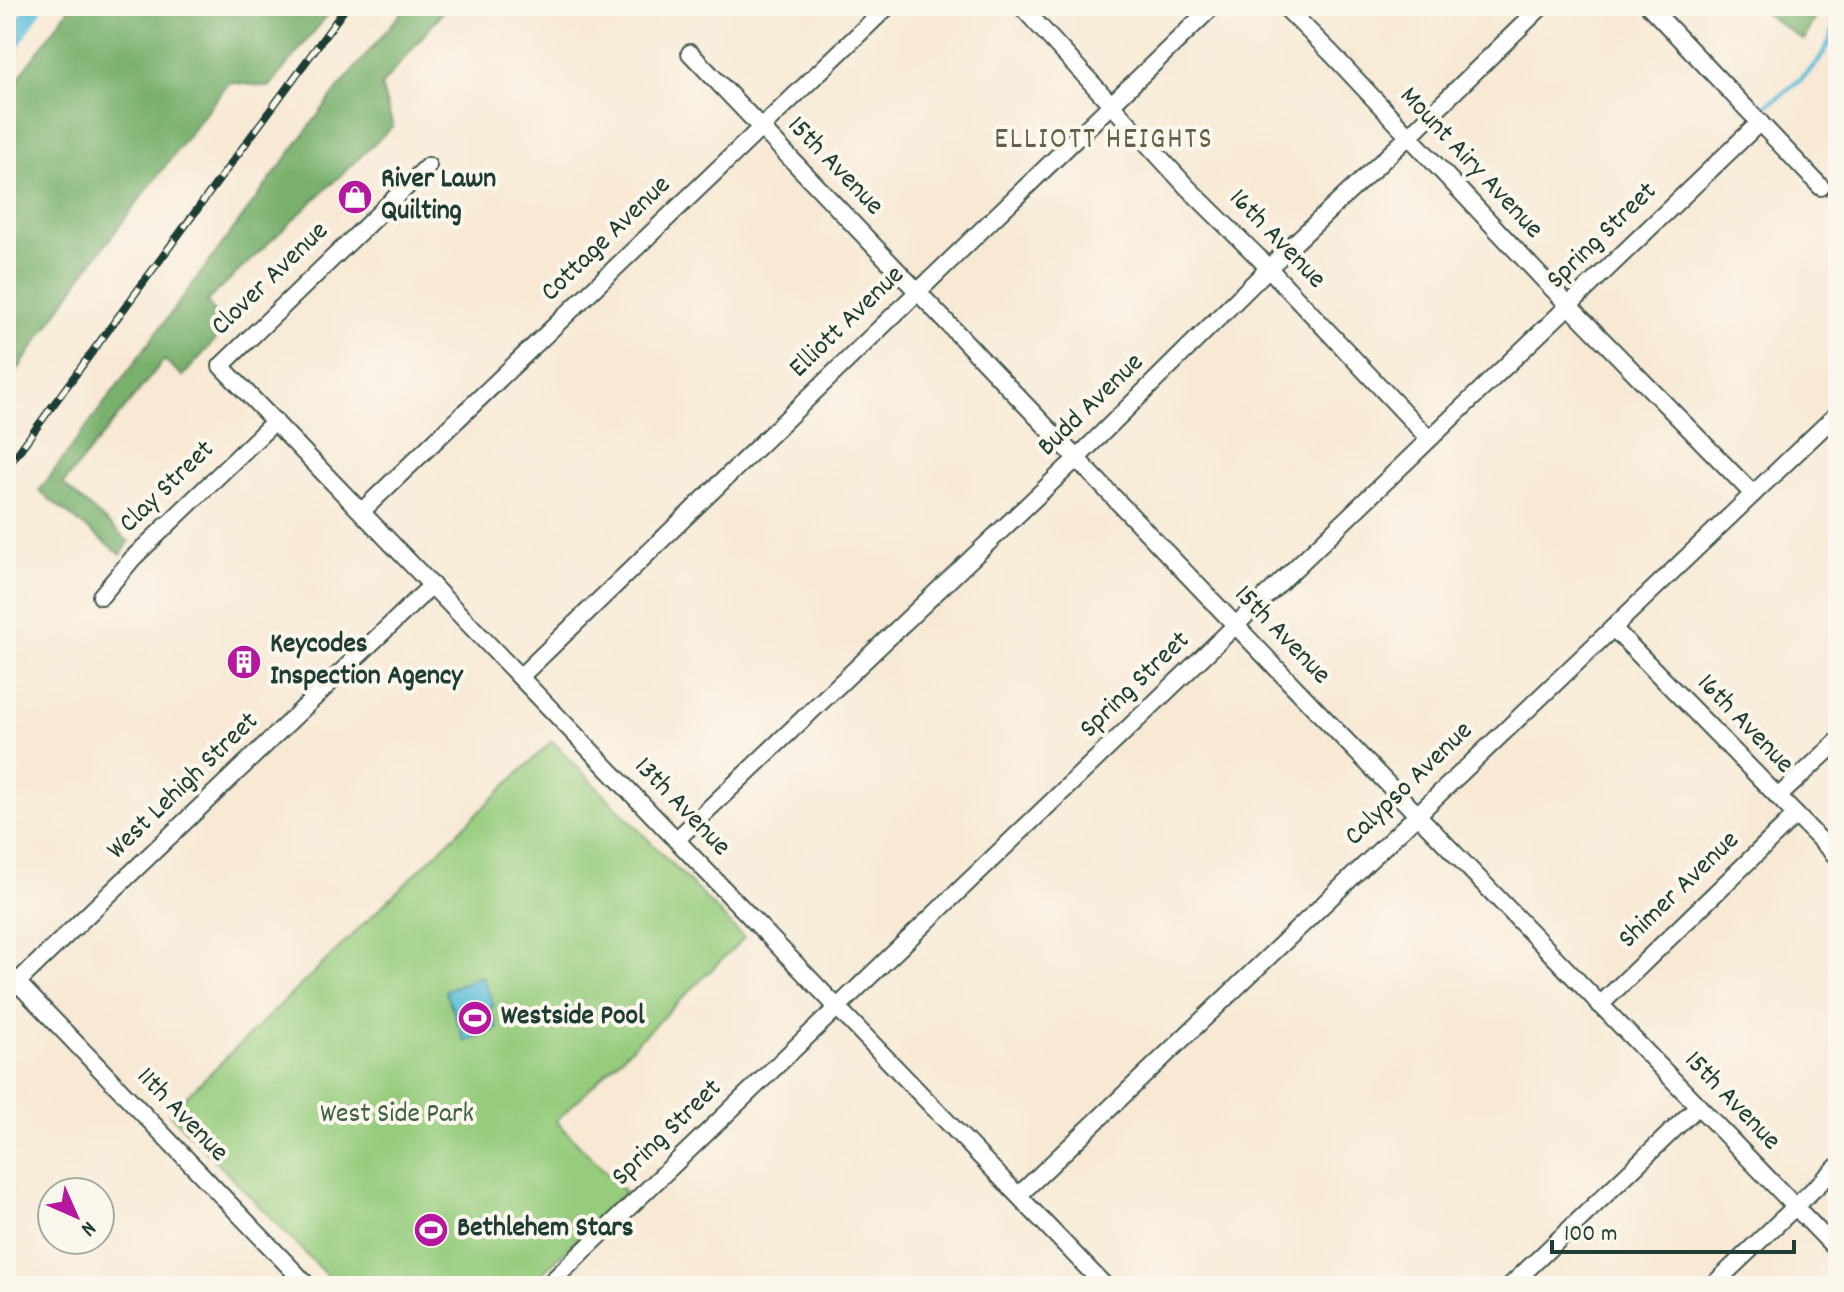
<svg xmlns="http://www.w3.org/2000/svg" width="1844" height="1292" viewBox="0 0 1844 1292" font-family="Dekko,sans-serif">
<rect width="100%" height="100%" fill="#fbf7ec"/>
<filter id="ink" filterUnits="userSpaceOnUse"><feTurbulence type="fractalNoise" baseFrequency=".0125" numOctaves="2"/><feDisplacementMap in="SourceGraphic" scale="16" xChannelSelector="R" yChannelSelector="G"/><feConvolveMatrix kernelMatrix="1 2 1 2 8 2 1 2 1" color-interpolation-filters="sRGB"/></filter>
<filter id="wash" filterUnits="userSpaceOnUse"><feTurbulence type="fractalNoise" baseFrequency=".006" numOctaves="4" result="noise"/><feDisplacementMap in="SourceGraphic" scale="32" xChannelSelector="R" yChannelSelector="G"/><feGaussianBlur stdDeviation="1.8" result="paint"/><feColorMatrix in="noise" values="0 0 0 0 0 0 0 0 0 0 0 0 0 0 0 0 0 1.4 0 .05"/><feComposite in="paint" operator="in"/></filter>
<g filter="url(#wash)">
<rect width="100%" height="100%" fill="#f8e9d5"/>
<path fill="#97cc7e" stroke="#5b8459" stroke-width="2" d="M552,741L744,938L556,1121L625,1192L529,1286H337L169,1113Z"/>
<g fill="#79b06d" stroke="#4c7650" stroke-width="2">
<path d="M71,6H335L269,87L229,82L87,269L6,387V95Z"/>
<path d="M407,6H448L381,86L393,126L207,301L225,329L183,376L164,360L63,484L129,542L121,555L39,491L336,91Z"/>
<path d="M1753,6H1831L1818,10L1804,40Z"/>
</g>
<path fill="#5abdd9" stroke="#3c7d86" stroke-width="2" d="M482,976L494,1006L490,1008L498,1029L465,1042L445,990Z"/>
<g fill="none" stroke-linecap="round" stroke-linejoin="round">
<path stroke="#5abdd9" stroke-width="5" d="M1765,107C1796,84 1830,62 1835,20"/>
<path stroke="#5abdd9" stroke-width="16" d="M6,53L35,6"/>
</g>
</g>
<g filter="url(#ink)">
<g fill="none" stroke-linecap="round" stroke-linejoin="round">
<g stroke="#40574c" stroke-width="20">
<g id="minor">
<path d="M1021,6L1187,187L1259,258L1429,439"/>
<path d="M1284,6L1331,53L1543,279L1753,494"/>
<path d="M1649,6L1821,187"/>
<path d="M690,53L1324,718L1838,1251"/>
<path d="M428,166L221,366L1105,1286"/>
<path d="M362,511L888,6"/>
<path d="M101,596L133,558L275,421"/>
<path d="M1613,628L1838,858"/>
<path d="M520,677L1213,6"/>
<path d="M1778,797L1838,741"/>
<path d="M676,840L1076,459L1287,250L1408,137L1542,6"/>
<path d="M17,982L308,1286"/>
<path d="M6,993L432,585"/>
<path d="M1600,1005L1796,815"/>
<path d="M1019,1195L1838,413"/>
<path d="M547,1286L1760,122"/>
<path d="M1510,1286L1692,1112L1697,1104"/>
<path d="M1712,1286L1838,1166"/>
</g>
</g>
<use href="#minor" stroke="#fff" stroke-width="16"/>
<g stroke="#1f3d34" stroke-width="8">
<path id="rail" d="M6,469L347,6"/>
</g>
<use href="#rail" stroke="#fbf7ec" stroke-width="5" stroke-dasharray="15" stroke-linecap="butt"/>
</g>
</g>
<defs>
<g id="shop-disc" transform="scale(1.8)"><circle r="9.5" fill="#b5179e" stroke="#fbf7ec"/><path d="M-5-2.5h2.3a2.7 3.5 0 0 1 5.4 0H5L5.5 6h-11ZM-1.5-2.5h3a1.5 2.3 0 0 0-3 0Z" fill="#fff"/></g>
<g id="building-disc" transform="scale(1.8)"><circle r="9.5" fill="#b5179e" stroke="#fbf7ec"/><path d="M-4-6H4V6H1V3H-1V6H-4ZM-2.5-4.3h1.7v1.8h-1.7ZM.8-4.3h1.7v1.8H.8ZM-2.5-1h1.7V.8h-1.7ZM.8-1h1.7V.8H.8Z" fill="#fff"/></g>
<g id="stadium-disc" transform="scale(1.8)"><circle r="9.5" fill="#b5179e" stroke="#fbf7ec"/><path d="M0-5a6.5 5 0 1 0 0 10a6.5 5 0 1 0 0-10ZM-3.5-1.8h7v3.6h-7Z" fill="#fff"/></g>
</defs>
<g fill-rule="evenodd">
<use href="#shop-disc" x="355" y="197"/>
<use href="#building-disc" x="244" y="662"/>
<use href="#stadium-disc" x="475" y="1018"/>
<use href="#stadium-disc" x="431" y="1230"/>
</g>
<g text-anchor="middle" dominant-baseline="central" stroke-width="8" stroke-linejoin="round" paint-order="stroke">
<g font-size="28" fill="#1f3d34" stroke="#fbf7ec">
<text transform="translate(1470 164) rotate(47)">Mount Airy Avenue</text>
<text transform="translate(834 167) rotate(46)">15th Avenue</text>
<text transform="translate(1603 237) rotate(-44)">Spring Street</text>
<text transform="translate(607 240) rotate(-44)">Cottage Avenue</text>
<text transform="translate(1276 240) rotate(46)">16th Avenue</text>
<text transform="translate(271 280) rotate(-44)">Clover Avenue</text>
<text transform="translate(848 323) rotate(-44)">Elliott Avenue</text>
<text transform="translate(1092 406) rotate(-44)">Budd Avenue</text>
<text transform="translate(168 488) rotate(-44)">Clay Street</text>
<text transform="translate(1281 636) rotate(46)">15th Avenue</text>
<text transform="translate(1136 686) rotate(-44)">Spring Street</text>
<text transform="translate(1744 725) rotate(46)">16th Avenue</text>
<text transform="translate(1410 785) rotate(-44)">Calypso Avenue</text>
<text transform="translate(184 787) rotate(-44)">West Lehigh Street</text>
<text transform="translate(681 808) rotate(46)">13th Avenue</text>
<text transform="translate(1680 891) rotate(-44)">Shimer Avenue</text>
<text transform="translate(1731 1102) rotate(46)">15th Avenue</text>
<text transform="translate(181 1116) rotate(46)">11th Avenue</text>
<text transform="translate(668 1134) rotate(-44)">Spring Street</text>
</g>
<g font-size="28" font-weight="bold" fill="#1f3d34" stroke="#fbf7ec" text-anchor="start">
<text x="381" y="181">River Lawn<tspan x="381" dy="32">Quilting</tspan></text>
<text x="270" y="646">Keycodes<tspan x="270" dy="32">Inspection Agency</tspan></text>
<text x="501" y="1018">Westside Pool</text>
<text x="457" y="1230">Bethlehem Stars</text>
</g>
<g font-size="28" fill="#3d6146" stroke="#fbf7ec">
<text x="397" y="1116">West Side Park</text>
</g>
<g font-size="30" letter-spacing="2" fill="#656048" stroke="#fbf7ec">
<text x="1104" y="141">ELLIOTT HEIGHTS</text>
</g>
</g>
<rect width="1844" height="1292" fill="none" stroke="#fbf7ec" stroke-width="32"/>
<g transform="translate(76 1216) rotate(135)"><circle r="38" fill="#fbf7ec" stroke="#a3ada2" stroke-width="2"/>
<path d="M0-6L14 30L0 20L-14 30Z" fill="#b5179e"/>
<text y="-12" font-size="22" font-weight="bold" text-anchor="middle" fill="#1f3d34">N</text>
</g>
<path d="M1552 1240v12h242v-12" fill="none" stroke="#1f3d34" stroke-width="4"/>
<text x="1564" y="1240" font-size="24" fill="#1f3d34" stroke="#fbf7ec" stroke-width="6" paint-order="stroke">100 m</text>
</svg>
